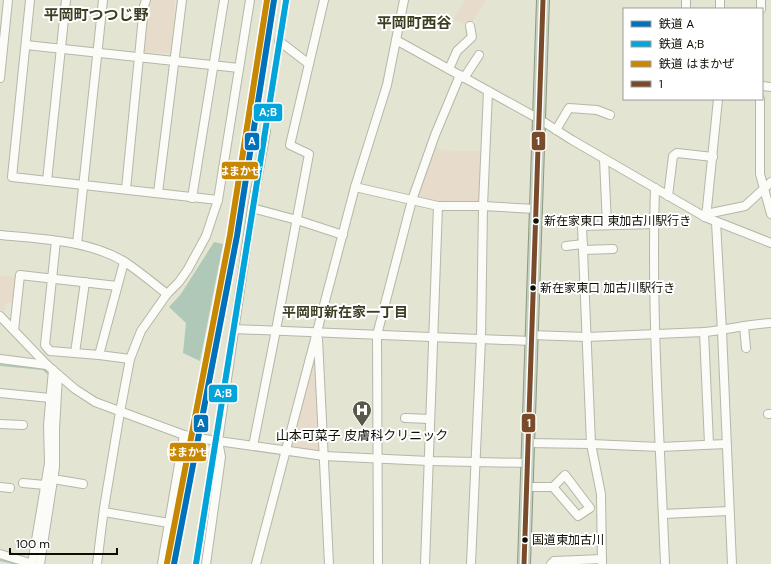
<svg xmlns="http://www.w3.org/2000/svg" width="771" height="564" viewBox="0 0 771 564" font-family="'DM Sans','Noto Sans JP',sans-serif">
<rect width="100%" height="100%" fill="#e3e5d2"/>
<g fill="#e7dccb">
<path d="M149,0H175L174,10H177L172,54L144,52L147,6Z"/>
<path d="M464,0H486L475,17L471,26L453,19Z"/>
<path d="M434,148L453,151H482L480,202L477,204L435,201L418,197L417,194Z"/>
<path d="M0,275L15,277L13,303H5L4,314L0,310Z"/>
<path d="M313,358H316L320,450L317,452L293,449L290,446Z"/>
</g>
<path fill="#afc8b8" d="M214,242L223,244L200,361L183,353L186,323L169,307L181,294Z"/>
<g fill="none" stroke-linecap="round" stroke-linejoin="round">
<g stroke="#afc8b8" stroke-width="2">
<path d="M0,365L43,369L50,375"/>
<path d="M0,560L17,564"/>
</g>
<g stroke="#b5b7a8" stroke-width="10">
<g id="minor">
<path d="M30,0L12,177L218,200"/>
<path d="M686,0V9"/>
<path d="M720,0V9"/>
<path d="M761,9V0"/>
<path d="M396,40L539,119L572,140L705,217L771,243"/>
<path d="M279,41L309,64"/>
<path d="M26,45L239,68"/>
<path d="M449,69L457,51L472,37L470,26"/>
<path d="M0,78L8,0"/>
<path d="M464,78L479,55"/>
<path d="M762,86L771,87"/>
<path d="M760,99V174L771,214"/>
<path d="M556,130L569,108L597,110L610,115"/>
<path d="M604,159L607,225"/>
<path d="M47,181L66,0"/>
<path d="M355,187L438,206H483L535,209"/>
<path d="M655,188C651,313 660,439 665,564"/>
<path d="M126,189L144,6L146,0"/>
<path d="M158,193L182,0"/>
<path d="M668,196L673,156L677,153L713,157"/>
<path d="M192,198L224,0"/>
<path d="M252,208L297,220L343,235"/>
<path d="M705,217L707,208L718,99"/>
<path d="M705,217L711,213L745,206L771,182"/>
<path d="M716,222L722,331L732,564"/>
<path d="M0,235C42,239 88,240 125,262C140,272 153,283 167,294"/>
<path d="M56,241L45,345L50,351L99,355L130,359"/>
<path d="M77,244L103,0"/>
<path d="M566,246L583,244"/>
<path d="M583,250L613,249"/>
<path d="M0,316L47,365L75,389L95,402L184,435L197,438L324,456L429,461L527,463"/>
<path d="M744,326L746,348"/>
<path d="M234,329L531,341"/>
<path d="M14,330L20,275L117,286"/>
<path d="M704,332L709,444"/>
<path d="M531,335L587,337L704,332C727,330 748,324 771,323"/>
<path d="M318,339L329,564"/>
<path d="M75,353L85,282"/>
<path d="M99,355L124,262"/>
<path d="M0,359L47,365"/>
<path d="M0,393L50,398"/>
<path d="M768,414H771"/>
<path d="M405,418L430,419"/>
<path d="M0,424L23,425"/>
<path d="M527,443L591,444L660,447L726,444"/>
<path d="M253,446L276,330L309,154L290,145L324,0"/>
<path d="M53,479L83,484"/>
<path d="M23,483L45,485"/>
<path d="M0,487L10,488"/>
<path d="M526,487H553L578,516L590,508L565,475L553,487"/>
<path d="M104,512L169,523"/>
<path d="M663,514L729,511"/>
<path d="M0,554L33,564"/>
<path d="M32,564L49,463L48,425L53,370"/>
<path d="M40,564L55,467V429L58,375"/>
<path d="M97,564L104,508L120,412L130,359L141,331L167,294L179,282L188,269L206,236L218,200L250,0"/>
<path d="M162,564L184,435"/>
<path d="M206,564L221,457L218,441L252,208L266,131"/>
<path d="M256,564L355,187L387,85L404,0"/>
<path d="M378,564L377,335L412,200L435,135L460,75"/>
<path d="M425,564L438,206"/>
<path d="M471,564L481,339L483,206L488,91"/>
<path d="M551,564L554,561L602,559"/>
<path d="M602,564L601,494L591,444L582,226L654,224"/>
</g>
</g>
<g stroke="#8c9981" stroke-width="14">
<path id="highway" d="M524,564L543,0"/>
</g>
<use href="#minor" stroke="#fbfbf8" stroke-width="8"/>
<use href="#highway" stroke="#c6d1c1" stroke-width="12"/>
<g stroke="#fff" stroke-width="8">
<path id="bus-1" d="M524,564L543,0"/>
</g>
<use href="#bus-1" stroke="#7a4b2a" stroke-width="5"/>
<g stroke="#fff" stroke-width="9">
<path id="rail-1" d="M174,564L237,236L274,0"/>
</g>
<g stroke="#fff" stroke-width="9">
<path id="rail-2" d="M196,564L286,1"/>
</g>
<g stroke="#fff" stroke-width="9">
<path id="rail-3" d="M167,563L230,235L267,0"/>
</g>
<use href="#rail-1" stroke="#0072bc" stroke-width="6"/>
<use href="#rail-2" stroke="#02a4d9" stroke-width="6"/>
<use href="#rail-3" stroke="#c88701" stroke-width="6"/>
</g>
<defs>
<g id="hospital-pin" transform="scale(1)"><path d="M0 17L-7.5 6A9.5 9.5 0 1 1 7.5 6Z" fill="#58594b" stroke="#fff"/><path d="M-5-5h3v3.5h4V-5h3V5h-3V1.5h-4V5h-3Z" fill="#fff"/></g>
</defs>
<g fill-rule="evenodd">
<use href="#hospital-pin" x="362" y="410"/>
</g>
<g fill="#0d0d03" stroke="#fff" stroke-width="1.5">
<circle cx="536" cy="221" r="3.5"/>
<circle cx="533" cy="288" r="3.5"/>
<circle cx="525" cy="540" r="3.5"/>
</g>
<g text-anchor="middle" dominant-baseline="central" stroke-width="4" stroke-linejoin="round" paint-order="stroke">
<g font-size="12" fill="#0d0d03" stroke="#fff" text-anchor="start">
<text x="544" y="221">新在家東口 東加古川駅行き</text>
<text x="540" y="288">新在家東口 加古川駅行き</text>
<text x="532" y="540">国道東加古川</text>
</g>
<g font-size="13" fill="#0d0d03" stroke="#fff">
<text x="362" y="435">山本可菜子 皮膚科クリニック</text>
</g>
<g font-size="14" font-weight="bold" fill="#3d3e21" stroke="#fff">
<text x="345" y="312">平岡町新在家一丁目</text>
</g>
<g font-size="15" font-weight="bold" fill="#3d3e21" stroke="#fff">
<text x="96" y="15">平岡町つつじ野</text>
<text x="414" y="23">平岡町西谷</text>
</g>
</g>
<g stroke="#fff" stroke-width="1.5">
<rect x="253" y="103" width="30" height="19" rx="4" fill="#02a4d9"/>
<rect x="531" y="131" width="15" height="20" rx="4" fill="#7a4b2a"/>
<rect x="244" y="132" width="16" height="19" rx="4" fill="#0072bc"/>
<rect x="221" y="161" width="38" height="19" rx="4" fill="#c88701"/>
<rect x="208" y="384" width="30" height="19" rx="4" fill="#02a4d9"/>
<rect x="521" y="413" width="15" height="20" rx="4" fill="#7a4b2a"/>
<rect x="193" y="414" width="16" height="19" rx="4" fill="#0072bc"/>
<rect x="169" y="442" width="38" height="20" rx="4" fill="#c88701"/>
</g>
<g font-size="11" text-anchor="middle" font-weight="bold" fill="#fff">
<text x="268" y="116">A;B</text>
<text x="538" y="145">1</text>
<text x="252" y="145">A</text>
<text x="240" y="175">はまかぜ</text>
<text x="223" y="397">A;B</text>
<text x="529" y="427">1</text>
<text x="201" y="427">A</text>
<text x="188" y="456">はまかぜ</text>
</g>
<rect x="623" y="8" width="140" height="92" fill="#ffffff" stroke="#9e9e9a"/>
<rect x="631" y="21" width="20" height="6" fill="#0072bc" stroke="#9e9e9a"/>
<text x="659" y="28" font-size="12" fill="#0d0d03">鉄道 A</text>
<rect x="631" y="41" width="20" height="6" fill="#02a4d9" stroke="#9e9e9a"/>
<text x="659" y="48" font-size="12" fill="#0d0d03">鉄道 A;B</text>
<rect x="631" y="61" width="20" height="6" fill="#c88701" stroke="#9e9e9a"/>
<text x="659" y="68" font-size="12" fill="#0d0d03">鉄道 はまかぜ</text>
<rect x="631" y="81" width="20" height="6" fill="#7a4b2a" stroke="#9e9e9a"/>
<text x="659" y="88" font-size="12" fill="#0d0d03">1</text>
<path d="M10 548v6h107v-6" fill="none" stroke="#0d0d03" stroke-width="2"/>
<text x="16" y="548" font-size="12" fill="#0d0d03" stroke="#ffffff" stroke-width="3" paint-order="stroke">100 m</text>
</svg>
